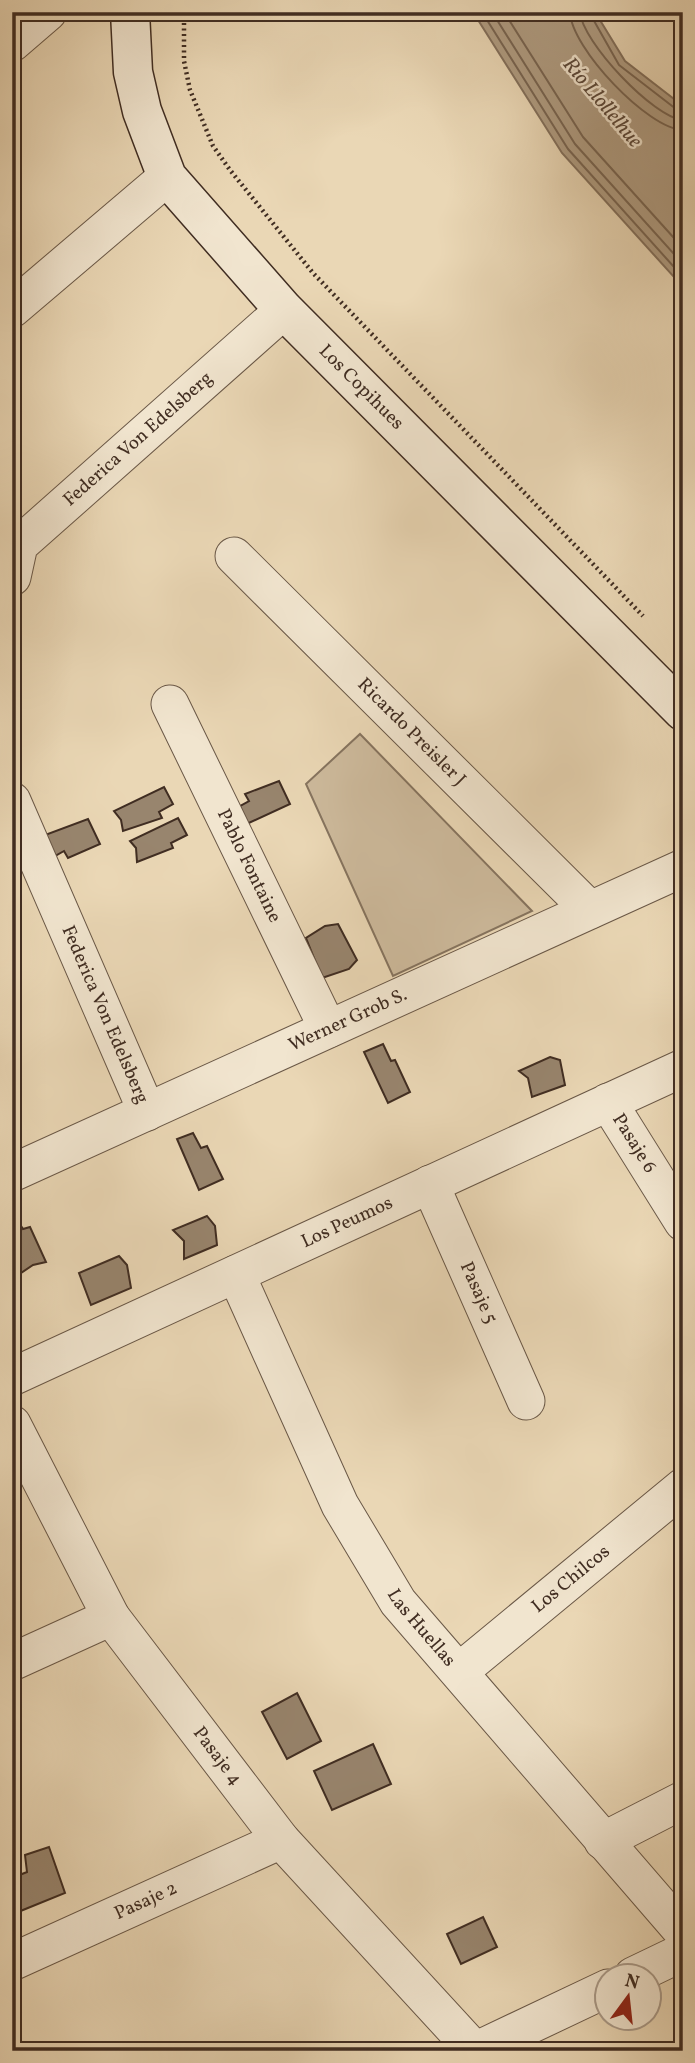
<svg xmlns="http://www.w3.org/2000/svg" width="695" height="2063" viewBox="0 0 695 2063" font-family="Vollkorn,serif">
<rect width="100%" height="100%" fill="#ead7b5"/>
<filter id="stains"><feTurbulence type="fractalNoise" baseFrequency=".00286" numOctaves="4"/><feColorMatrix values="0 0 0 0 .2 0 0 0 0 .09 0 0 0 0 .02 0 0 0 .5 -.17"/></filter>
<radialGradient id="worn" r=".72"><stop offset=".6" stop-color="#630" stop-opacity="0"/><stop offset="1" stop-color="#630" stop-opacity=".3"/></radialGradient>
<path fill="#cdba9c" stroke="#86745f" stroke-width="2" d="M360,734L532,911L393,976L306,784Z"/>
<path fill="#b09d83" stroke="#83705c" stroke-width="2" d="M473,12H595L625,61L683,106V287L562,153Z"/>
<g fill="none" stroke-linecap="round" stroke-linejoin="round">
<g stroke="#786552" stroke-width="2">
<path d="M482,12L568,149L683,277"/>
<path d="M492,12L575,144L683,264"/>
<path d="M504,12L583,137L683,248"/>
<path d="M570,12C571,48 648,129 683,130"/>
<path d="M580,12C582,42 654,118 683,120"/>
<path d="M589,12L619,65L676,109L683,111"/>
</g>
</g>
<g fill="#98856e" stroke="#402d22" stroke-width="2">
<path d="M279,781L290,804L238,828L233,810L249,801L245,794Z"/>
<path d="M164,787L173,804L159,812L162,818L123,831L121,820L114,811Z"/>
<path d="M178,818L187,835L171,843L173,848L137,862L136,848L130,841Z"/>
<path d="M88,819L100,844L68,858L64,851L55,856L45,835Z"/>
<path d="M338,924L357,960L349,969L322,978L306,938L325,926Z"/>
<path d="M383,1044L391,1061L395,1060L410,1092L388,1103L364,1052Z"/>
<path d="M550,1057L560,1060L565,1085L532,1097L528,1078L519,1071Z"/>
<path d="M193,1133L201,1148L207,1146L223,1179L199,1190L177,1139Z"/>
<path d="M14,1215L23,1229L30,1227L46,1262L33,1265L21,1273L12,1255Z"/>
<path d="M207,1216L215,1226L217,1245L184,1259V1241L173,1230Z"/>
<path d="M119,1256L127,1265L131,1288L91,1305L79,1273Z"/>
<path d="M297,1693L321,1741L287,1759L262,1712Z"/>
<path d="M373,1744L391,1784L332,1810L314,1771Z"/>
<path d="M49,1847L65,1893L18,1912L12,1878L27,1872L25,1855Z"/>
<path d="M483,1917L497,1947L461,1964L447,1934Z"/>
</g>
<g fill="none" stroke-linecap="round" stroke-linejoin="round">
<g stroke="#6a5847" stroke-width="39">
<g id="minor">
<path d="M12,43L48,12"/>
<path d="M12,309L167,177"/>
<path id="s1" d="M234,556L590,910"/>
<path id="s2" d="M12,577L19,545L284,310"/>
<path id="s3" d="M170,704L328,1029"/>
<path id="s4" d="M12,801L147,1112"/>
<path id="s5" d="M608,1102L683,1222"/>
<path id="s6" d="M12,1173L683,868"/>
<path id="s7" d="M430,1184L526,1401"/>
<path id="s8" d="M236,1274L340,1505L398,1602L683,1932"/>
<path id="s9" d="M12,1377L683,1068"/>
<path id="s10" d="M12,1424L111,1617L281,1840L475,2051"/>
<path d="M12,1662L111,1617"/>
<path id="s11" d="M460,1671L683,1487"/>
<path d="M603,1841L683,1800"/>
<path id="s12" d="M12,1962L281,1840"/>
<path d="M633,1976L683,1952"/>
<path d="M475,2051L608,1988"/>
</g>
</g>
<g stroke="#402d22" stroke-width="41">
<g id="secondary">
<path id="s13" d="M130,12L133,72L142,111L167,177L284,310L683,711"/>
</g>
</g>
<path stroke="#402d22" stroke-width="4.5" stroke-dasharray="2 3.5" stroke-linecap="butt" d="M184,12V61L190,90L213,146L230,170L313,273L643,616"/>
<use href="#minor" stroke="#f1e5cf" stroke-width="37"/>
<use href="#secondary" stroke="#f1e5cf" stroke-width="38"/>
</g>
<g text-anchor="middle" dominant-baseline="central" stroke-width="5" stroke-linejoin="round" paint-order="stroke">
<g font-size="19" fill="#402d22" stroke="#f1e5cf">
<text stroke="none"><textPath href="#s13" startOffset="457">Los Copihues</textPath></text>
<text stroke="none"><textPath href="#s2" startOffset="192">Federica Von Edelsberg</textPath></text>
<text stroke="none"><textPath href="#s1" startOffset="250">Ricardo Preisler J</textPath></text>
<text stroke="none"><textPath href="#s3" startOffset="180">Pablo Fontaine</textPath></text>
<text stroke="none"><textPath href="#s4" startOffset="233">Federica Von Edelsberg</textPath></text>
<text stroke="none"><textPath href="#s6" startOffset="369">Werner Grob S.</textPath></text>
<text stroke="none"><textPath href="#s5" startOffset="49">Pasaje 6</textPath></text>
<text stroke="none"><textPath href="#s9" startOffset="369">Los Peumos</textPath></text>
<text stroke="none"><textPath href="#s7" startOffset="119">Pasaje 5</textPath></text>
<text stroke="none"><textPath href="#s11" startOffset="144">Los Chilcos</textPath></text>
<text stroke="none"><textPath href="#s8" startOffset="401">Las Huellas</textPath></text>
<text stroke="none"><textPath href="#s10" startOffset="392">Pasaje 4</textPath></text>
<text stroke="none"><textPath href="#s12" startOffset="147">Pasaje 2</textPath></text>
</g>
<g font-size="21" font-style="italic" fill="#5c493a" stroke="#f1e5cf">
<text transform="translate(602 103) rotate(50)">Río Llollelhue</text>
</g>
</g>
<rect width="695" height="2063" fill="none" stroke="#ead7b5" stroke-width="42"/>
<rect x="14" y="14" width="667" height="2035" fill="none" stroke="#402d22" stroke-width="3.5"/>
<rect x="21" y="21" width="653" height="2021" fill="none" stroke="#402d22" stroke-width="2"/>
<g transform="translate(628 1997) rotate(15)"><circle r="33" fill="#f1e5cf" stroke="#aa9b8a" stroke-width="2"/>
<path d="M0-5L12 26L0 18L-12 26Z" fill="#8f2418"/>
<text y="-10" font-size="19" font-weight="bold" text-anchor="middle" fill="#402d22">N</text>
</g>
<rect width="100%" height="100%" filter="url(#stains)"/>
<rect width="100%" height="100%" fill="url(#worn)"/>
</svg>
